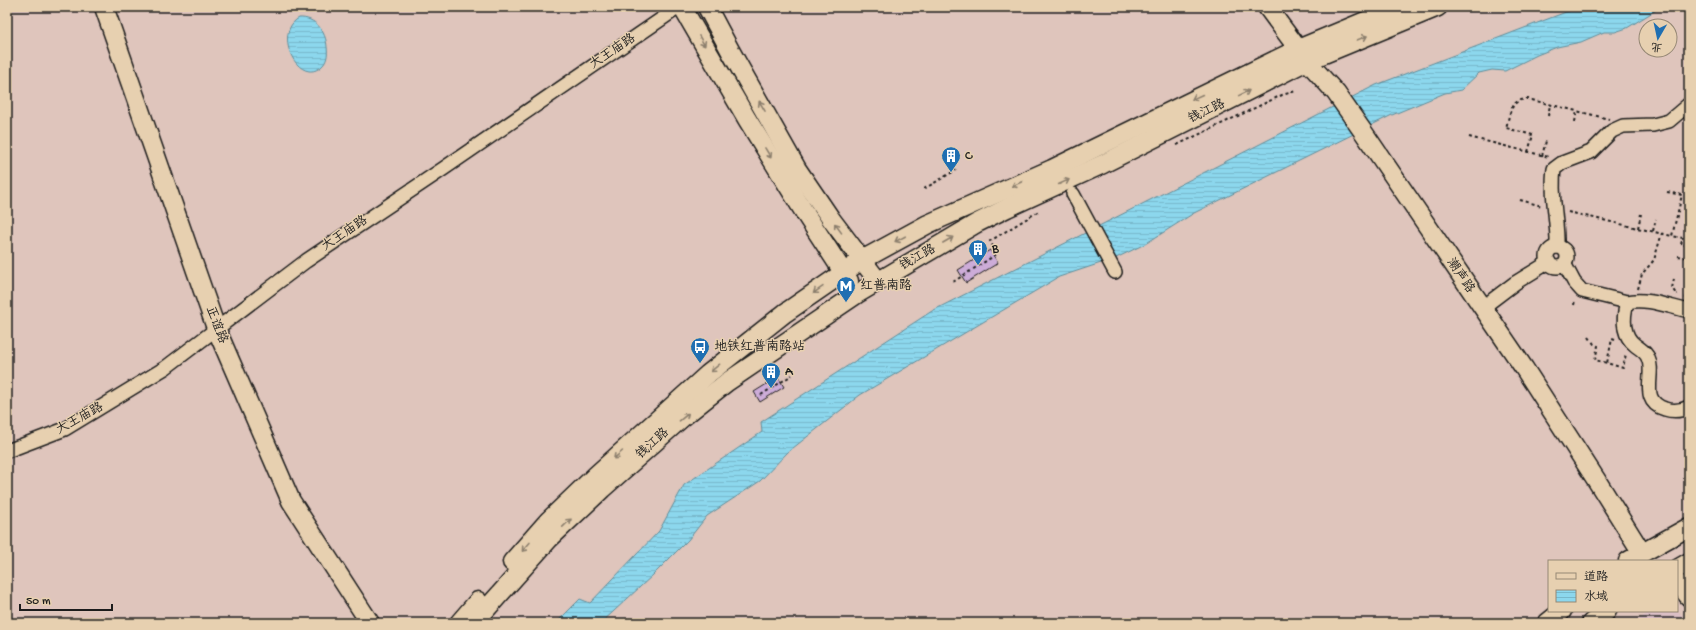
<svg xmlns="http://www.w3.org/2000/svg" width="1696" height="630" viewBox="0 0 1696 630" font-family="'Gochi Hand','LXGW WenKai TC',sans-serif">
<defs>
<pattern id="water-rules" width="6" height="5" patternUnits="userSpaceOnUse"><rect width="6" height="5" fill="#8cd7ed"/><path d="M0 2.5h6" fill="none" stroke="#78b8cb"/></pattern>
</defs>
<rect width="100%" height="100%" fill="#dfc5bc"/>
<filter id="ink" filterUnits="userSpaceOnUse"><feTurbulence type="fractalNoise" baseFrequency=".025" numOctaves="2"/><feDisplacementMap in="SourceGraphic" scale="8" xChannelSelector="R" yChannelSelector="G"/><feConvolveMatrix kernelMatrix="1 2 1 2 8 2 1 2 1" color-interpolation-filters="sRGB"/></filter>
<g filter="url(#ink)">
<path fill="#dabec4" d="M1651,611H1677L1687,623H1634Z"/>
<g fill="url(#water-rules)" stroke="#5f8c99">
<path d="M1579,7H1661L1627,28L1615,32H1604L1581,42L1557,47L1537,55L1505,71L1492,70L1479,73L1461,90L1445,93L1392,115L1194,213L1145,244L1116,258L1059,277L860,395L788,452L760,481L707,516L688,540L653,575L601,623H556L580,599L590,603L659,531L684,485L762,432L761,422L932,311L1376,85Z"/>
<path d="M299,18C315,17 326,31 327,47C328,55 327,62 321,67C298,86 272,33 299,18Z"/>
</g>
<g fill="#cdacd8" stroke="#1c1c1c">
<path d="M990,250L998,263L966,283L958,270Z"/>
<path d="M778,377L784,387L760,402L754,392Z"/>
</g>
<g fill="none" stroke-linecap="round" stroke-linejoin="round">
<g stroke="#1c1c1c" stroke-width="16">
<g id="street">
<path d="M1073,194L1115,272"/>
<circle cx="1557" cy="257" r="10"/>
<path d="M1557,247C1558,219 1550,196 1554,169L1562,163L1591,152L1612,131L1623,126L1653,125L1669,121L1689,104"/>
<path d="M1565,265L1574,282L1582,291L1627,302C1646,297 1670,307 1689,311"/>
<path d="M1627,302C1623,317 1622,335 1635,345C1640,349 1646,352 1648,358C1656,374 1638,401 1665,409C1674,412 1681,411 1689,407"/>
<path d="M1482,308L1515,283L1549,262"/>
<path d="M7,451L65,429L165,368L306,261L443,169L679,7"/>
</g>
</g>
<g stroke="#1c1c1c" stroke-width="21">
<g id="secondary">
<path d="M104,7L216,328L291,501L370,623"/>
<path d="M682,7L747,119L806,215L849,281"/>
<path d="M707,7L731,52L797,169L831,219L878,281"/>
<path d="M1267,7L1307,61L1336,93L1364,133L1524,368L1597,481L1642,553"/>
<path d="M1628,561L1689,527"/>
<path d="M512,562L549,520L595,476L708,374L785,313L862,260L928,224L1052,169L1298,49L1399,7"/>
<path d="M1677,569L1689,562"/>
<path d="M1677,582L1689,597"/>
<path d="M459,623L478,601"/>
<path d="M474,623L549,539L602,489L683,417L727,382L857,294L977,223L1007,208L1103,164L1307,61L1438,7"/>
<path d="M1547,623L1562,611"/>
<path d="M1591,623L1607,611"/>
</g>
</g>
<g stroke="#1c1c1c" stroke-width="2" stroke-dasharray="3 3" stroke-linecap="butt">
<path d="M1548,116L1550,105"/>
<path d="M1575,122L1577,111"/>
<path d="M1469,137L1549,157"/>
<path d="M1689,140L1687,153L1689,159"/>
<path d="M1177,145L1282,95L1296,91"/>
<path d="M1528,152L1533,135L1506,128C1510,114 1510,99 1528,99L1609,119"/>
<path d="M1542,156L1546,141"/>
<path d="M924,189L956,170"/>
<path d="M1667,192L1682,195L1672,236L1683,238L1681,244L1689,246"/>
<path d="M1520,200L1542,206"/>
<path d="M1568,212L1672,236"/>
<path d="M1638,228L1641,214"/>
<path d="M1653,231L1656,219"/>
<path d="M1678,256L1689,258"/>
<path d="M1674,279L1672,288L1676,294H1678"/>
<path d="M953,282L997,254L990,241L1039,211"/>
<path d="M1638,289L1642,274L1654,260L1662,233"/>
<path d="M1686,299L1689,286"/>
<path d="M1574,305L1575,300"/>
<path d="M1589,337L1594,344L1598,346L1595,360L1607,363"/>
<path d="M1615,340L1612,339L1607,363L1623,368L1626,354"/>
<path d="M1686,341L1689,329"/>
<path d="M761,395L792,375"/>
</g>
<use href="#street" stroke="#e7d0b0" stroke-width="13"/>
<use href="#secondary" stroke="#e7d0b0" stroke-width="18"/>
</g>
<defs><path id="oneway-shaft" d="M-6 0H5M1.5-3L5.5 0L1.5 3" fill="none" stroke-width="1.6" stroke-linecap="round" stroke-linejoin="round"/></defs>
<g stroke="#8c7f6d">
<use href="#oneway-shaft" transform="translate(1362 38) rotate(-22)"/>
<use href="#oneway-shaft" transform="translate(702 41) rotate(60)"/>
<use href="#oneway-shaft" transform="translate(1244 93) rotate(-26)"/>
<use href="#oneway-shaft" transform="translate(1197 97) rotate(155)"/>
<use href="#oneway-shaft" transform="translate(762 106) rotate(-120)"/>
<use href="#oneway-shaft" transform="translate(768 153) rotate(59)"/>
<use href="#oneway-shaft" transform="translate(1064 182) rotate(-25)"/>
<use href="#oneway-shaft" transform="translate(1017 184) rotate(156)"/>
<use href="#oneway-shaft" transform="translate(838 228) rotate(-126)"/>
<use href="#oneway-shaft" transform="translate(900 239) rotate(152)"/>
<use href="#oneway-shaft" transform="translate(948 240) rotate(-30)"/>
<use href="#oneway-shaft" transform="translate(818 290) rotate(145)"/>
<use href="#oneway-shaft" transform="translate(715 368) rotate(141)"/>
<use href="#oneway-shaft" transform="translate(684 417) rotate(-40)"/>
<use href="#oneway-shaft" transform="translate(618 455) rotate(138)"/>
<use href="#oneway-shaft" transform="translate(567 523) rotate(-44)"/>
<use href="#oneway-shaft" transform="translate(526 547) rotate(131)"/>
</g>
</g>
<defs>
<g id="building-pin" transform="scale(1)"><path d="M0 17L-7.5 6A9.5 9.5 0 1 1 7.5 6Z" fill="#1f6fb2" stroke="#e7d0b0"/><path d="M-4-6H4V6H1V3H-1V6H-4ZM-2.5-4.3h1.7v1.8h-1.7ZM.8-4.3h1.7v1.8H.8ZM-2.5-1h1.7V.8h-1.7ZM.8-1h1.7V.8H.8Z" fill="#fff"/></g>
<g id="metro-pin" transform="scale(1)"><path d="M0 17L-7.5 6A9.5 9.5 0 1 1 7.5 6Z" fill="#1f6fb2" stroke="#e7d0b0"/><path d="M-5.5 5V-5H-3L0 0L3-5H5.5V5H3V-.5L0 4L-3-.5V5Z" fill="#fff"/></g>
<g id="bus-pin" transform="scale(1)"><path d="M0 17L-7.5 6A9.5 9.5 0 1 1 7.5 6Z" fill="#1f6fb2" stroke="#e7d0b0"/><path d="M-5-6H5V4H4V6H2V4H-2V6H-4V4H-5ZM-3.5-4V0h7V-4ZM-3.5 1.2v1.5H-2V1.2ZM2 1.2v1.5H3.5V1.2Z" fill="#fff"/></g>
</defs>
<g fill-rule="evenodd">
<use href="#building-pin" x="951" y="156"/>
<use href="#building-pin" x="978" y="249"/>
<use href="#metro-pin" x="846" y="286"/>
<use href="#bus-pin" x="700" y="347"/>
<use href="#building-pin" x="771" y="372"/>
</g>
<g text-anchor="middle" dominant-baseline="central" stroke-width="3" stroke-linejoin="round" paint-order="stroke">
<g font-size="13" fill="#1c1c1c" stroke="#e7d0b0">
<text transform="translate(613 52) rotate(-34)">大王庙路</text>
<text transform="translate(1207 112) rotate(-26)">钱江路</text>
<text transform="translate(345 234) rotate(-34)">大王庙路</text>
<text transform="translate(918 258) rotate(-30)">钱江路</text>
<text transform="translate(1460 276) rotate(56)">潮声路</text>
<text transform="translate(216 325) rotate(69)">正谊路</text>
<text transform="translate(80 419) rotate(-29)">大王庙路</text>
<text transform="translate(653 444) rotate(-42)">钱江路</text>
</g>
<g font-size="13" fill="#1c1c1c" stroke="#e7d0b0" text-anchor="start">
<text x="965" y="156">C</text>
<text x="992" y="249">B</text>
<text x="860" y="286">红普南路</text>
<text x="714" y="347">地铁红普南路站</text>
<text x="785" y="372">A</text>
</g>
</g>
<rect width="1696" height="630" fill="none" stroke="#e7d0b0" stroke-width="24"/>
<rect x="12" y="12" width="1672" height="606" fill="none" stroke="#1c1c1c" stroke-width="1.5" filter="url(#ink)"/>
<rect x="1548" y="560" width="130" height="52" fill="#e7d0b0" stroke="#968875"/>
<rect x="1556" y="573" width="20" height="6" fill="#e7d0b0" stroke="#968875"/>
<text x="1584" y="580" font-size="12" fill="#1c1c1c">道路</text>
<rect x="1556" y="590" width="20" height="12" fill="url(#water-rules)" stroke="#968875"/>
<text x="1584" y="600" font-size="12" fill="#1c1c1c">水域</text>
<g transform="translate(1658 38) rotate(189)"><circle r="19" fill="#e7d0b0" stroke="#968875"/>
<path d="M0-3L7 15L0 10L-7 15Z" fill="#1f6fb2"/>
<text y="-6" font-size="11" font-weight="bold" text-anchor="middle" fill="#1c1c1c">北</text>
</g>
<path d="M20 604v6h92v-6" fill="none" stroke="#1c1c1c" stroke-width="2"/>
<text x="26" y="604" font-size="12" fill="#1c1c1c" stroke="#e7d0b0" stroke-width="3" paint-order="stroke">50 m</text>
</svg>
